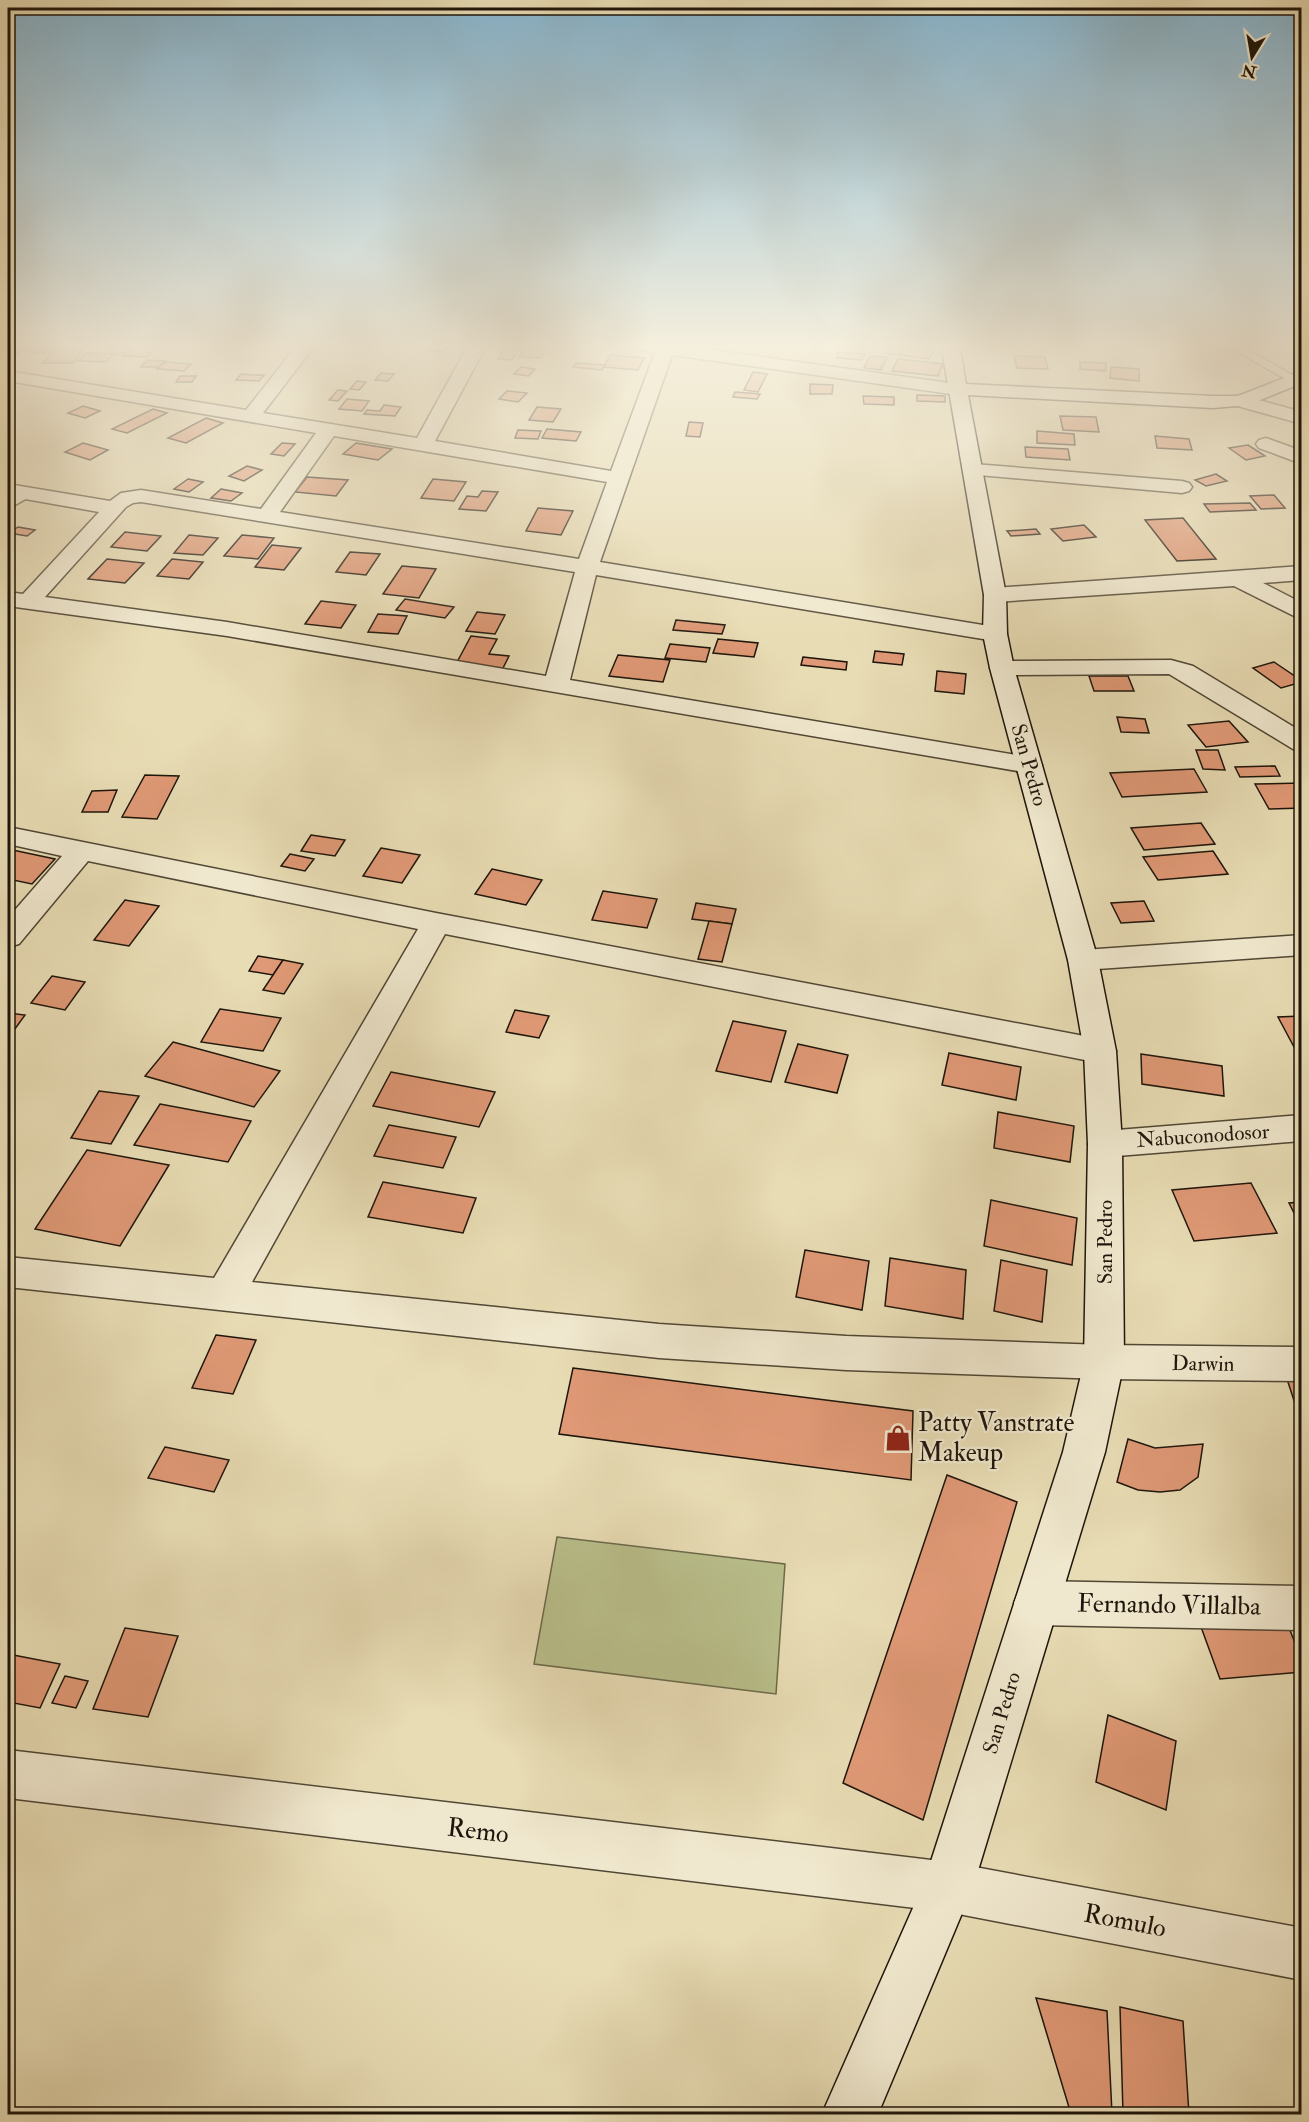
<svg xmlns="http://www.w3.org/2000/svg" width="1309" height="2122" viewBox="0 0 1309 2122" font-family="'IM FELL Double Pica',serif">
<rect width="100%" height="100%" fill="#e8dcb4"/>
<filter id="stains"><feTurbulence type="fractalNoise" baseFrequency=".00333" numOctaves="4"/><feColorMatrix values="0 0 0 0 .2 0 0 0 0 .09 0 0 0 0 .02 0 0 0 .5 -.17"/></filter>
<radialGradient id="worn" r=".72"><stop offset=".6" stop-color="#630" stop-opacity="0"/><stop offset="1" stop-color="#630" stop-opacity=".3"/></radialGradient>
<path fill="#b9bf8b" stroke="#6b6a4b" stroke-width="1.5" d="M557,1537L785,1564L776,1694L534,1664Z"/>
<g fill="#e09976" stroke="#1d150b" stroke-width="1.5">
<path d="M35,344H45L57,345L44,353L24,351Z"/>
<path d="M134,344H159L147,357L123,356Z"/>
<path d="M433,344H450L444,352L427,351Z"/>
<path d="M507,344H521L512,360L498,359Z"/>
<path d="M892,344L934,350L929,359L886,353Z"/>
<path d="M526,346L547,348L540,358L519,357Z"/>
<path d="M8,347H25L18,355H8Z"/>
<path d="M53,350H83L73,363H43Z"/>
<path d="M839,352L865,354L862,360L837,358Z"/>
<path d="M86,353L114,354L106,362L78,361Z"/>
<path d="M610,355L644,358L638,370L604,367Z"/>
<path d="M870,356L887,357L881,370L864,368Z"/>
<path d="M1014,356L1045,357L1048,369L1017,368Z"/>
<path d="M898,359L943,364L938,376L892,371Z"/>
<path d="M147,360L165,361L159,367H141Z"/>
<path d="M165,362L191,364L184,371L157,369Z"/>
<path d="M1080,362L1106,363V371L1080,369Z"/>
<path d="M576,363L605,365L602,370L573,367Z"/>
<path d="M521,367L535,369L529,376L514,374Z"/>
<path d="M1111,367L1139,369V381L1110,378Z"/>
<path d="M753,372L767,374L758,392L744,390Z"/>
<path d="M381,373L394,374L388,381L375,380Z"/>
<path d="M241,374L254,375H264L259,381L236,380Z"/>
<path d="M180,376H196L192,382H176Z"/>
<path d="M357,381L366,382L359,390L350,389Z"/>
<path d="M810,384L833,385L832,394H810Z"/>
<path d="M338,390L347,391L338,401L329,400Z"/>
<path d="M507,391L527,393L518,402L499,399Z"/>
<path d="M735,392L760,394L757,399L733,397Z"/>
<path d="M917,395L945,396V402L917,401Z"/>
<path d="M863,396L894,397V405L864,404Z"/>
<path d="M347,399L369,401L362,411L339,409Z"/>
<path d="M384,405L401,407L395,416L364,414L367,410L380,411Z"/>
<path d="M83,406L100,411L85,418L68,413Z"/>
<path d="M537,407L561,409L553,422L529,420Z"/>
<path d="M153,409L167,413L127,433L112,429Z"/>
<path d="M1060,416L1096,417L1099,432L1063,430Z"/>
<path d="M206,418L223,423L186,443L168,438Z"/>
<path d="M689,422L703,423L700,437L686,436Z"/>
<path d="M547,429L581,432L576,441L542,438Z"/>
<path d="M518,430L541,431L538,439L515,438Z"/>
<path d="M1037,431L1074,434L1075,445L1037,443Z"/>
<path d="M1155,436L1189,439L1192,450L1157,448Z"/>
<path d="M83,443L108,450L90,460L65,452Z"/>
<path d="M282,443L295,444L284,456L271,454Z"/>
<path d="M356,443L392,449L378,460L343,454Z"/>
<path d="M1248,445L1265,456L1246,460L1229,448Z"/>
<path d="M1025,447L1068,449L1070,460L1026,457Z"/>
<path d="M247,466L262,470L244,481L229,476Z"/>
<path d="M1216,474L1227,481L1206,486L1195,480Z"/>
<path d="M307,477L348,480L336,496L295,492Z"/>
<path d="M188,479L203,482L189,492L174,489Z"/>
<path d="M433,479L466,482L454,501L421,498Z"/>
<path d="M221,489L242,493L231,501L211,498Z"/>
<path d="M482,491L498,492L486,511L459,509L467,496L478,497Z"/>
<path d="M1274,495L1285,508L1261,509L1250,496Z"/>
<path d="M1250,503L1256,510L1210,512L1204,504Z"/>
<path d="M538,508L573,511L561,535L526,531Z"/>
<path d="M1183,518L1216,559L1177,561L1145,520Z"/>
<path d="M1084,525L1096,537L1063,541L1051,529Z"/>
<path d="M18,527L35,530L27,536L9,533Z"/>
<path d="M1036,529L1040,534L1011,536L1007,531Z"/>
<path d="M125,532L161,536L147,551L111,547Z"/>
<path d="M189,535L218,538L203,555L174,553Z"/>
<path d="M242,535L274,538L258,559L224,556Z"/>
<path d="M272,545L301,548L284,570L255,567Z"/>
<path d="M350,552L380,554L366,575L336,572Z"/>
<path d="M107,559L144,563L125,583L88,579Z"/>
<path d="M172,559L203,562L189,579L157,576Z"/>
<path d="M402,566L436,569L419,598L383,594Z"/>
<path d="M405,599L454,607L445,618L396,610Z"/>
<path d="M321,601L356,605L341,628L305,624Z"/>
<path d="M477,612L505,615L495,634L466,631Z"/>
<path d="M378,614L407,616L398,634L368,632Z"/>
<path d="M676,620L725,625L722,634L673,630Z"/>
<path d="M471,636L497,639L489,654L509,656L503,668L456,664Z"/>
<path d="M718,639L758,643L754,657L713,653Z"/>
<path d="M670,644L710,648L706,662L665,658Z"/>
<path d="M875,651L904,654L902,665L873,662Z"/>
<path d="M618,655L670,660L663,682L609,676Z"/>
<path d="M803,657L847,662L846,670L801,665Z"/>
<path d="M1274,662L1302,681V682L1281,688L1253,668Z"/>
<path d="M937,671L966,674L964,694L935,691Z"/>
<path d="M1089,676H1128L1134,691H1094Z"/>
<path d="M1117,717L1145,719L1149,733L1121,732Z"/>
<path d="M1229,721L1248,742L1206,747L1188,725Z"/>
<path d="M1196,750H1218L1225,770L1203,769Z"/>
<path d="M1275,766L1280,776L1240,777L1235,767Z"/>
<path d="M1194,769L1207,792L1122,797L1110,773Z"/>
<path d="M145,775L179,776L157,819L122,817Z"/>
<path d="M1302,783V808L1269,809L1255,784Z"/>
<path d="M117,790L108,812H82L92,791Z"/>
<path d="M1201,823L1215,844L1144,850L1131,828Z"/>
<path d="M311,835L345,840L335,856L301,851Z"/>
<path d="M381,848L420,855L402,883L363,876Z"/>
<path d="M8,849L55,859L32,884L8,879Z"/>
<path d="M1213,851L1228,874L1158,880L1143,857Z"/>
<path d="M290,854L314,859L305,871L281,866Z"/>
<path d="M492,869L542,880L526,905L475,894Z"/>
<path d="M603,891L657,899L647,928L592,920Z"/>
<path d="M125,900L159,906L129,946L94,940Z"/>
<path d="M1144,901L1154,921L1121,923L1111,903Z"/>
<path d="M696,903L736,909L732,924L692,919Z"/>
<path d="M709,921L732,924L722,962L698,959Z"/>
<path d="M258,956L283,960L273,975L249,971Z"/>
<path d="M283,960L303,964L284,994L263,990Z"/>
<path d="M52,976L85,982L65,1010L31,1003Z"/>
<path d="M220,1009L281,1018L263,1051L201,1042Z"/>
<path d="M515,1010L549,1016L539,1038L506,1032Z"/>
<path d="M8,1013L25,1015L12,1033H8Z"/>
<path d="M1302,1016V1062L1278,1017Z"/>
<path d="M733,1021L786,1031L771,1082L716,1071Z"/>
<path d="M173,1042L280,1071L254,1107L145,1076Z"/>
<path d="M798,1044L848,1055L837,1093L785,1082Z"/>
<path d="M949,1053L1021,1067L1016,1100L942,1085Z"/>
<path d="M1141,1054L1222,1066L1224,1096L1142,1084Z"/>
<path d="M391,1072L495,1092L479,1127L373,1106Z"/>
<path d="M99,1091L139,1096L111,1144L71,1138Z"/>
<path d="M160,1104L251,1121L228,1162L134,1145Z"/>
<path d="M998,1112L1074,1126L1070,1162L994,1148Z"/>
<path d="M389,1125L456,1137L443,1168L374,1156Z"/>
<path d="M87,1150L169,1165L120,1246L35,1229Z"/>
<path d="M383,1182L476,1198L463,1233L368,1217Z"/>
<path d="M1251,1183L1277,1233L1194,1241L1172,1190Z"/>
<path d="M991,1200L1077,1218L1072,1265L984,1246Z"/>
<path d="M1302,1202V1229L1289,1203Z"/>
<path d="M805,1250L869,1261L862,1310L796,1297Z"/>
<path d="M890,1258L966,1270L963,1319L885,1306Z"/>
<path d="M1001,1260L1047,1270L1042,1322L994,1311Z"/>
<path d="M216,1335L256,1340L233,1394L192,1388Z"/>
<path d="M573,1368L913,1411L911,1480L559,1434Z"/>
<path d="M1286,1376H1302V1419H1300Z"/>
<path d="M1128,1439L1155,1448L1203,1444L1198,1477L1180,1490L1160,1492L1138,1490L1117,1482Z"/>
<path d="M165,1447L229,1460L214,1492L148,1478Z"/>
<path d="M947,1475L1017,1502L923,1820L843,1783Z"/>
<path d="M1286,1620L1302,1661V1672L1220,1679L1201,1627Z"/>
<path d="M125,1628L178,1636L148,1717L93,1709Z"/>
<path d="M8,1654L60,1664L40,1708L8,1702Z"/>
<path d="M65,1676L88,1681L76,1708L52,1703Z"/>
<path d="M1108,1715L1176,1741L1166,1810L1096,1782Z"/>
<path d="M1036,1998L1107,2011L1112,2114H1071Z"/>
<path d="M1120,2007L1183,2021L1189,2114H1123Z"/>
</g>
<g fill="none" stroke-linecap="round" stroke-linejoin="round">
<g stroke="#504735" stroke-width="3">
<g id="lane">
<path d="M1224,344H1238L1299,379L1297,381H1289Z"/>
<path d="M26,489L33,493L31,496L8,509V499Z"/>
</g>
</g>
<g stroke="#504735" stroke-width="3">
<g id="street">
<path d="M113,344H132C126,352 121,355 112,353L109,349Z"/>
<path d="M298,344H316L263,413L417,438L469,344H487L435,441L611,471L655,352L627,348L624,344H669L964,385L967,389L964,393L958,395L672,355L600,562L995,627L1003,629L1007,634L1003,639L995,641L596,575L570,680L1029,757L1038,759L1042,765L1038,771L1029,773L227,636L8,606V592L23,594L99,512L8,496V484L110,501L121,493L141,490L261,509L316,433L8,381V371L246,410ZM334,436L607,482L579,559L280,512ZM141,502L575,572L546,676L227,622L45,597L126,507L133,503Z"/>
<path d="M1241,395L1302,412V424L1234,405L1232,401L1234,397Z"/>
<path d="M1266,438L1302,451V464L1259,448L1256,444L1259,440Z"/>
<path d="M974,464L1182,481L1189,483L1192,487L1189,491L1182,493L967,474L964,470L967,466Z"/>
<path d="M1302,566V580L1263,583L1302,603V620L1234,586L995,602L987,600L984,595L987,590L995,588Z"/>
<path d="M1171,660L1193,666L1302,732V751L1293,749L1169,674L1002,675L993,673L990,668L993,663L1002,661Z"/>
<path d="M8,827L436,913L1100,1039L1112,1043L1116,1051L1112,1059L1100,1063L445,934L252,1282L659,1324L846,1336L1104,1345L1302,1347V1381L1104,1379L846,1370L659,1358L8,1287V1257L214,1278L418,929L88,861L19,944L8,947V918L62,856L8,844Z"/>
<path d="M1302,935V955L1083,970L1072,967L1068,960L1072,953L1083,950Z"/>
<path d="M1302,1115V1141L1105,1157L1093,1153L1088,1144L1093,1135L1105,1131Z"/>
<path d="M1036,1581L1302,1586V1630L1036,1625L1020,1618L1014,1603L1020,1588Z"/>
<path d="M8,1750L948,1862L1302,1928V1980L948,1912L8,1798Z"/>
</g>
</g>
<g stroke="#1d150b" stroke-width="3">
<path id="secondary" d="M941,344H959L966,384L1213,396H1238L1302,371V383L1248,405L1213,408L968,395L1006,595L1007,634L1014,668L1098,960L1116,1051L1122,1144L1124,1362L1105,1452L973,1887L878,2114H822L924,1883L1063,1452L1084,1362L1088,1144L1084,1051L1068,960L990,668L983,634L984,595Z"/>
</g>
<use href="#lane" fill="#f0e8ce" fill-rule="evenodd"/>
<use href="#street" fill="#f0e8ce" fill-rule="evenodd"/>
<use href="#secondary" fill="#f0e8ce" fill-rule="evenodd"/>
</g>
<linearGradient id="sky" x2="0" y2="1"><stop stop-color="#87b7d2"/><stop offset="0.54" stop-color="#f5efdd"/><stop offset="1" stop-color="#f5efdd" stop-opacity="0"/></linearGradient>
<rect width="1309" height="641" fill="url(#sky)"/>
<defs>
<g id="shop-bare" transform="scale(2.07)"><path d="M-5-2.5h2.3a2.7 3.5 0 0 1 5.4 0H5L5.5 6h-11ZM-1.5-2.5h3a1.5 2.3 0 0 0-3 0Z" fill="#8f2418" stroke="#f0e8ce" stroke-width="2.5" paint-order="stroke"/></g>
</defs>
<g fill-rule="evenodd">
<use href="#shop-bare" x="898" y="1438"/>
</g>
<g text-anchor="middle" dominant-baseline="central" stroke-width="4.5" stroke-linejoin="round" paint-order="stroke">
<g font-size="21" fill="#1d150b" stroke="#f0e8ce">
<text transform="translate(1029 765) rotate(74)">San Pedro</text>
<text transform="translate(1203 1136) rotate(-4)">Nabuconodosor</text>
<text transform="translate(1105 1242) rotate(-90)">San Pedro</text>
<text transform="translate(1203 1364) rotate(1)">Darwin</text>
<text transform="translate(1002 1713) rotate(-73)">San Pedro</text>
</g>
<g font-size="26" fill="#1d150b" stroke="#f0e8ce" text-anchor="start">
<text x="918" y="1423">Patty Vanstrate<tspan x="918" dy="30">Makeup</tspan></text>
</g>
<g font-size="26" fill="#1d150b" stroke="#f0e8ce">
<text transform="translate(1169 1605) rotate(1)">Fernando Villalba</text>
<text transform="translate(478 1831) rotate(7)">Remo</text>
<text transform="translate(1125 1921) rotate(11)">Romulo</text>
</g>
</g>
<rect width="1309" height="2122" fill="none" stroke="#e8dcb4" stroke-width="30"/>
<rect x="9" y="9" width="1291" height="2104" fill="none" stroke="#1d150b" stroke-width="3"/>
<rect x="15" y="15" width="1279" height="2092" fill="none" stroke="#1d150b" stroke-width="1.5"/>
<g transform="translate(1252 57) rotate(191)" stroke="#f0e8ce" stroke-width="4.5" paint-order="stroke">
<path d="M0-4.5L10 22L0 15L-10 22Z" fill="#1d150b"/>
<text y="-9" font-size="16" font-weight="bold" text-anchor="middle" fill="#1d150b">N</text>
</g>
<rect width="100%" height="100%" filter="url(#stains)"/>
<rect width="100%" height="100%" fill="url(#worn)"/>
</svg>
